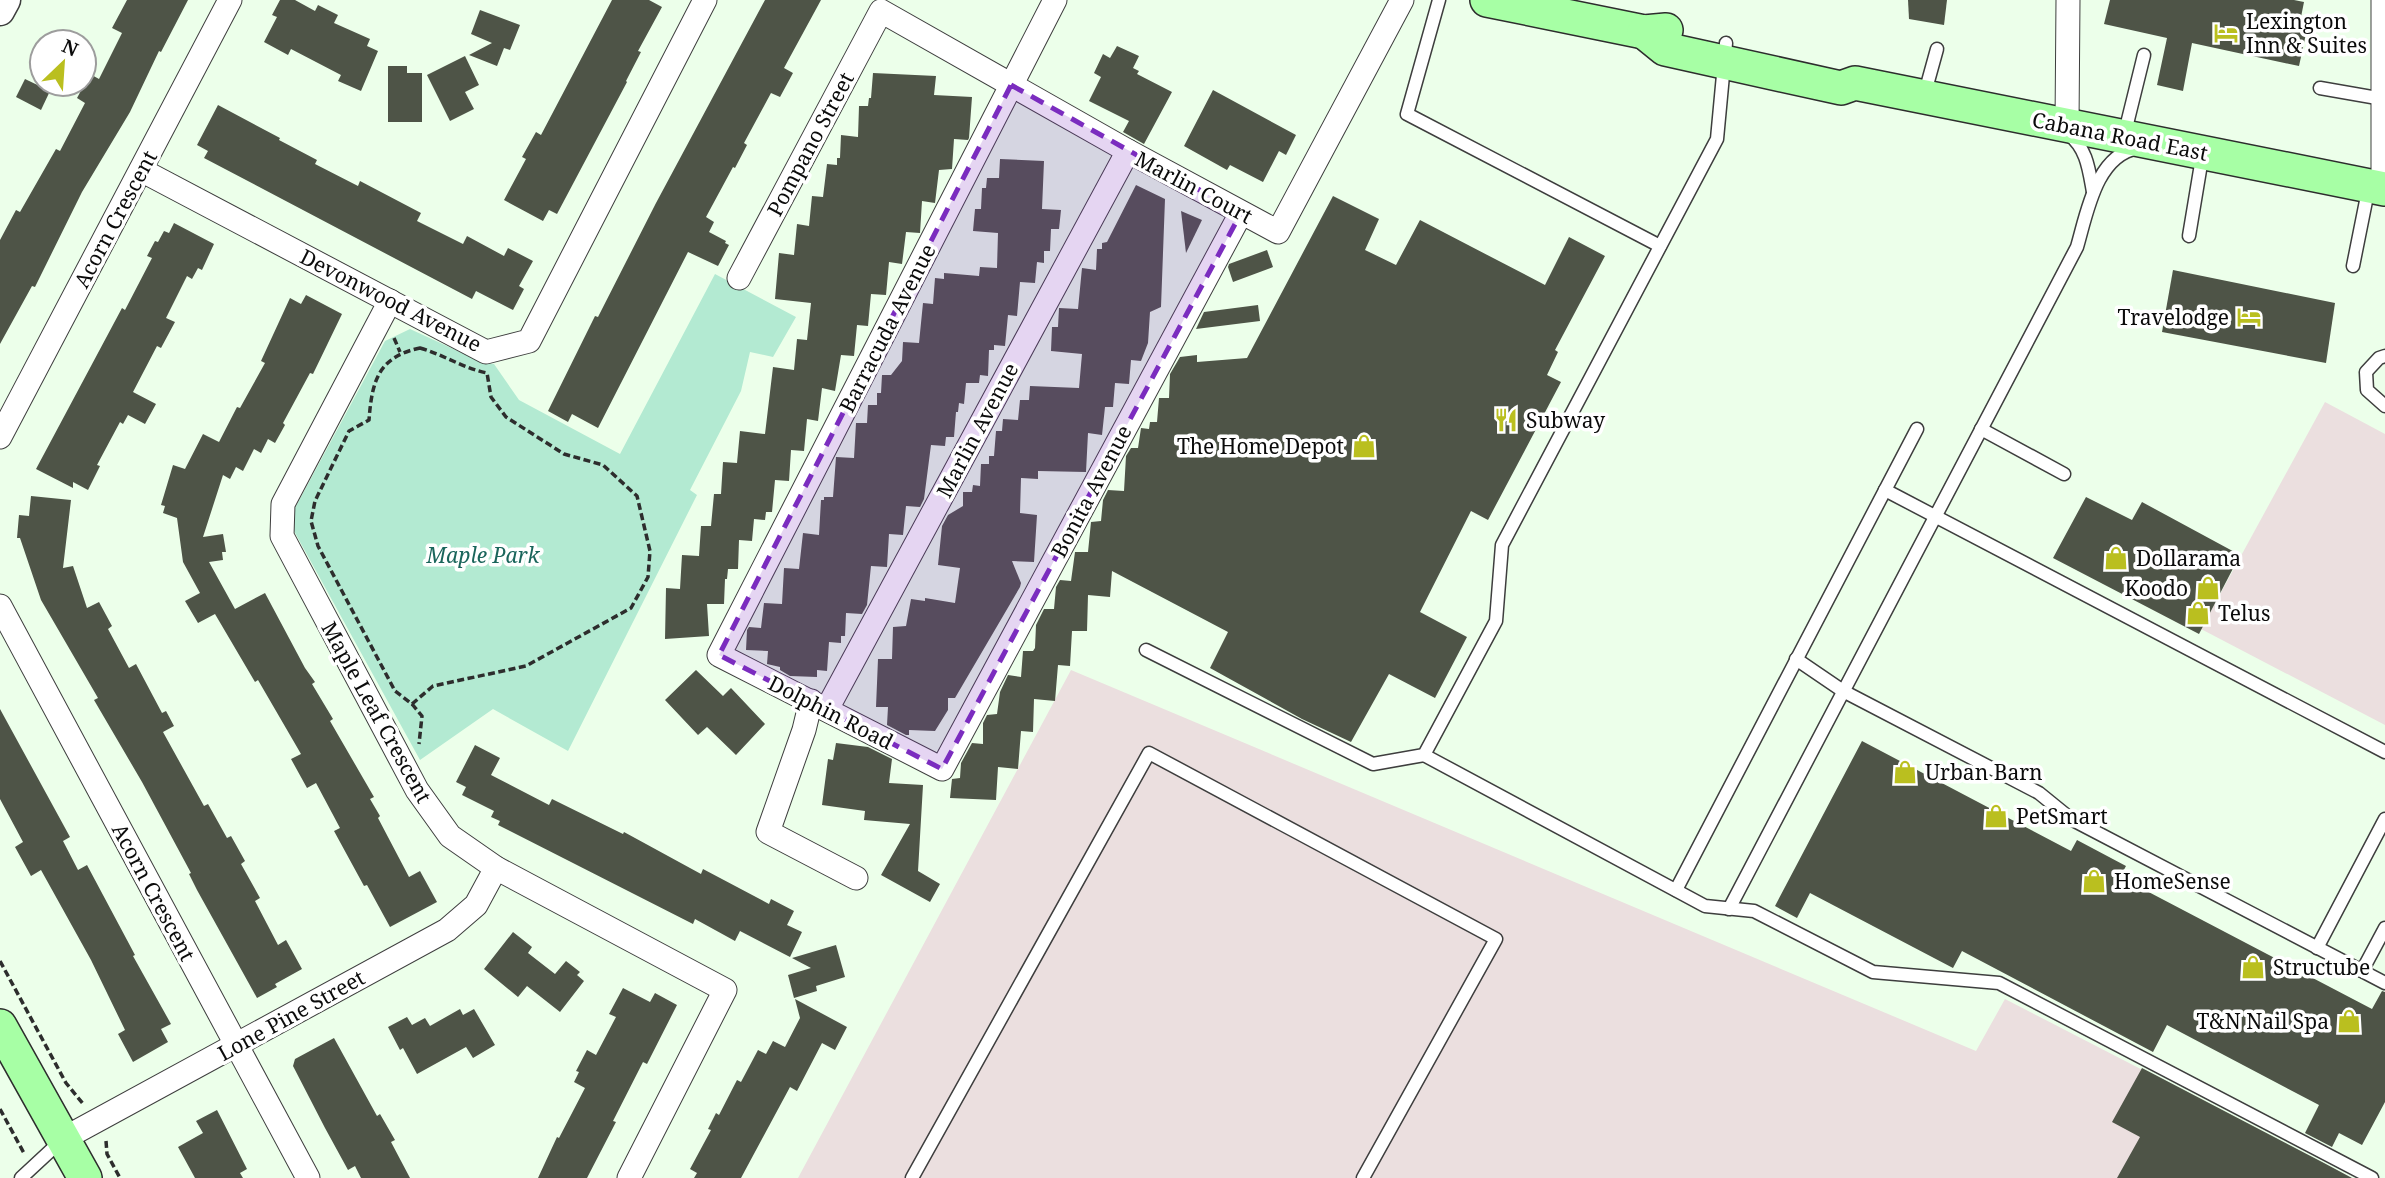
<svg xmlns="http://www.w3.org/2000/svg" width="2385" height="1178" viewBox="0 0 2385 1178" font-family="'Noto Serif',serif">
<rect width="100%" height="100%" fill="#ecffea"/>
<g fill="#ebdfdf">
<path d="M2325,402L2385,434V725L2201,629Z"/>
<path d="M1071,670L1976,1051L2005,999L2352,1178H798Z"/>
</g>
<path fill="#b3ead2" d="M715,274L796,317L773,357L750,352L741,391L690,490L697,495L568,751L493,709L420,760L294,531L295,508L385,341L410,329L484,363L494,364L519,400L620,454Z"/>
<g fill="#4e5447">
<path d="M127,0H188L161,52L159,51L130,112L82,192L35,287L32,286L0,344V240L16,210L20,212L56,149L60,151L85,103L77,98L90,74L99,79L122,33L112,28Z"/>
<path d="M280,0H295L315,11L318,5L338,15L334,23L370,39L367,46L378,51L361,91L338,81L341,75L291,49L288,55L264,42L277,17L272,15Z"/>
<path d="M612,0H649L662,7L638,51L641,52L626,81L627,82L557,214L549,210L543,221L504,200L526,159L522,157L536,132L541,135Z"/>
<path d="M765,0H821L784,68L793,73L780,97L771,93L744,143L747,145L735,168L733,167L706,217L714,222L709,232L726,241L725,243L729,245L718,266L688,252L598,428L572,414L568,422L548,411L595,316L598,317L656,203Z"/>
<path d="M1908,0H1947L1944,25L1909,19Z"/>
<path d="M2110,0H2294L2304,2L2299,27L2307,29L2299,66L2192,43L2183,91L2157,85L2167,38L2104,24Z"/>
<path d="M480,10L520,25L510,50L504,48L497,66L469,55L492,43L471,34Z"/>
<path d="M1117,46L1139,56L1133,68L1139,71L1137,74L1172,92L1144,144L1123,132L1129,121L1089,101L1101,77L1094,73L1103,54L1110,58Z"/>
<path d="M465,56L479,85L465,92L474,109L450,121L427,75Z"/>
<path d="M388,66H407V73H422V122H388Z"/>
<path d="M873,73L936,76L934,95L972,97L969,138L968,140L954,139L952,169L939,170L935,203L922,201L920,233L906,232L902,264L889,262L886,295L871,294L868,326L857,325L854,356L841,355L835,391L822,388L818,421L807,419L804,451L791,450L789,481L775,480L772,512H766L765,520L754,519L752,541L739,540L738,569H728L727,579H725L724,604H707L709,636L665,639L666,588L680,589L682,555L699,556L701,526H711L714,494H721L723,462L737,463L740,431L765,434L773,367L794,370L797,339L807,340L811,303L775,299L779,253L794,255L797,224L809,226L812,196L823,197L827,164L837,165V158H840L841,135L858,137L859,106H868L869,98H871Z"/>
<path d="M25,79L50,91L41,110L16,97Z"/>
<path d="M1213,90L1296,135L1286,155L1279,151L1263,182L1230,165L1227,170L1184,146Z"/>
<path d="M218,105L280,138L279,140L317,160L315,164L358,186L360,181L421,213L417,221L463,244L467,236L504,256L508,248L533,261L519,286L524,289L513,310L476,291L472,299L204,158L208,151L197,145Z"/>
<path d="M1000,159L1044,161L1042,209L1061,210L1059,229H1051L1050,251H1044V263L1037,262L1035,283L1020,282L1017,316L1008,315L1005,346L994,345V350H989L988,376L980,375L979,383H966L964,404L959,403L958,412H956L954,437H946L945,446L931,445L924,499L920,507L906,506L903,535L889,534L887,567L871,566L867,605L862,614L846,613L845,636H841V643L829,642L827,671L817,670V677L790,676L780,670V667L767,664L768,651L746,650L747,630L749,627L761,628L764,603L782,604L784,568L799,569L803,533L819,535L821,500H824V497H833L836,457L854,458L856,423H867L868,405H877V393H881L882,375H891L902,361L903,342L919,343L923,303L933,304L935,278L944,279V273L979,276L980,267L997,268L998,233L973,231L975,209H981L982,188H986L987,178H999Z"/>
<path d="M1136,185L1165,199L1161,307L1150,312L1148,343L1141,361L1131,360L1129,384L1115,383L1113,407H1105L1102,435L1088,433L1086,472L1038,471V479L1021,478L1020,513L1037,515L1034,562L1012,561L1021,583L1020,587L955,698H948V710L935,731L909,730V735H906L887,725L888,707H876L878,659H892L893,627L906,626L911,599L925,601V598L955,603L960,568L938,565L942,526L948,515L963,506V492H972L973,485L980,486L981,464H989V456H994L996,431H1002L1003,419L1018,420L1020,400H1029L1030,386L1079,388L1082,354L1051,351L1052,327H1058L1059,308L1078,309L1082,268L1096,270L1097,249H1102V243L1107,242Z"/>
<path d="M1333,196L1379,219L1365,250L1396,265L1420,220L1545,285L1569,237L1605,256L1555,350L1558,352L1547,375L1561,382L1488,520L1471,511L1420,612L1467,637L1435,698L1389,674L1351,742L1302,719L1210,668L1228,632L1112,571L1110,597L1088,595L1087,631H1072L1070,666L1058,665L1055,701L1034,699L1033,732L1021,731L1018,769L998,767L996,800L950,798L952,779L960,778L961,763L972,743L983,744V723L987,715L997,714L1000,692L1008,675L1021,677L1023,651H1033L1035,648L1036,625L1044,609H1054L1056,587L1060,580L1071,581L1075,552H1088L1091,522L1101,521L1103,500L1108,490L1124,491L1126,456L1131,448H1138L1141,428L1149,429L1150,422H1157L1159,398H1169L1170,374L1180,357L1197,355V362L1247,358Z"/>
<path d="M1181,211L1202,220L1186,253Z"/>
<path d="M174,223L214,244L202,270L198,268L192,279L187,276L166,318L175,322L161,348L157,346L133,392L156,404L145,424L128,415L123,424L120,422L97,465L100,466L88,490L73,482V488L36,469L122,308L125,310L152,258L147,256L155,241L158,242L164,231L169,233Z"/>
<path d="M1267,250L1273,267L1233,282L1228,267L1229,264Z"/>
<path d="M2173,270L2335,303L2326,363L2162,332Z"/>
<path d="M306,295L342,314L313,374L310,373L283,423L285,425L275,443L268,439L261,453L254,449L243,471L236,467L230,479L223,475L203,537L223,534L226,552H222L223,560L209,562L235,609L265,593L305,668L315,682L312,684L333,719L330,721L374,797L370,799L380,816L378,818L409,877L420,871L437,902L390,927L367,885L364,886L334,831L340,828L316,783L307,788L291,759L301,754L258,680L255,682L215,614L198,623L185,601L200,593L183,562L177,518L163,513L165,506L161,505L173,465L185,469L203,434L219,442L237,407L240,408L265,363L261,361L290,298L301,304Z"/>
<path d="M1258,305L1260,321L1196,329L1204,312Z"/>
<path d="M31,496L71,500L63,568L73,566L87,608L99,602L112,626L108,629L129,668L136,664L162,713L166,711L174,726L163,732L204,806L208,804L227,838L231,836L245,861L241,864L260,898L255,901L278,945L286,940L302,969L275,984L277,987L257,998L197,890L189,874L191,873L142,782L94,700L98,698L41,600L20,538H17L19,515L29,516Z"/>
<path d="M2086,497L2132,520L2142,502L2240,555L2199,634L2053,558Z"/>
<path d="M696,670L723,696L731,688L765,724L736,755L707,727L698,735L665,700Z"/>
<path d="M0,709L70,837L63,841L78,870L87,865L135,955L133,956L171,1024L161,1029L168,1042L133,1062L118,1034L125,1030L91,960L41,870L31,876L15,847L23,842L0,799Z"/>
<path d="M1862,741L2071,851L2077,840L2126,866L2120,877L2372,1009L2382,991L2385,992V1102L2362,1145L2339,1133L2332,1147L2305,1133L2319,1105L2167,1025L2153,1052L1962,951L1953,968L1810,893L1797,918L1775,906Z"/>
<path d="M836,743L868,747L892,759L889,783L923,785L918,871L940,884L930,902L881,875L910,824L864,820L865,811L822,805L828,759L833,760Z"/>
<path d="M475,745L500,758L491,775L549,805L552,799L623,834L624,832L701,874L703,869L769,904L771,899L794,911L787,925L802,932L790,957L740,931L735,941L695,919L693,924L498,825L500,821L491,817L494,811L462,795L466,787L456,782Z"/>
<path d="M513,932L532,947L528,953L555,974L566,961L580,972L577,975L584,981L560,1012L527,986L518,997L484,969Z"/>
<path d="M836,945L845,977L816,986L817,991L794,998L788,975L811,968L792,958Z"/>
<path d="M623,988L650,1002L655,993L677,1005L647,1064L643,1062L613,1121L616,1122L587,1178H538L557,1137L559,1138L585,1088L574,1082L579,1072L576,1071L587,1050L596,1055L616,1017L609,1014Z"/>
<path d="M795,999L847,1027L835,1050L822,1043L797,1091L790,1087L741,1178H694L697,1173L690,1169L711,1130L708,1129L716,1113L719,1115L737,1080L741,1082L758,1050L766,1054L773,1041L785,1047L800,1018Z"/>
<path d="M460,1009L463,1015L474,1009L495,1045L473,1058L466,1047L417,1074L403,1048L400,1050L388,1027L407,1017L412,1025L425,1018L430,1026Z"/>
<path d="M334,1038L377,1116L380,1114L395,1140L391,1142L410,1178H361L355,1166L348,1170L325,1128L293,1066L295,1059Z"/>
<path d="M2142,1068L2324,1163L2352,1178H2117L2140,1137L2112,1122Z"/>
<path d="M217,1110L247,1169L240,1173L243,1178H195L178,1147L203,1133L196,1121Z"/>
</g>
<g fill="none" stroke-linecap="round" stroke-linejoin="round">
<g stroke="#3e3e3e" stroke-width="15">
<g id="service">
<path d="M1439,0L1407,114L1660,246"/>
<path d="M2320,88L2383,99"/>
<path d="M1924,96L1937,49"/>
<path d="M2068,134C2087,148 2089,170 2093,192"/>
<path d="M2124,136L2144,55"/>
<path d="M2189,236L2203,152"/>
<path d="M2353,266L2369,186"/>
<path d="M2385,356L2379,358L2366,372L2367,390L2385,406"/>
<path d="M1981,429L2064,474"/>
<path d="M1885,490L2385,752"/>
<path d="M1146,650L1373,764L1424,755L1496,621L1502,545L1717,139L1726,43"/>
<path d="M1796,659L1843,691L2039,793L2071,819L2385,983"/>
<path d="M1424,755L1705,906L1754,911L1873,972L1999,983L2372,1178"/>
<path d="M1676,890L1917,429"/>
<path d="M1729,909L2077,247C2087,213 2096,155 2138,148"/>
<path d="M2317,948L2385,819"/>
<path d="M2362,971L2385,928"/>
<path d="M21,1178L63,1139"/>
<path d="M912,1178L1149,753L1496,939L1363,1178"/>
</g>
</g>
<g stroke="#3e3e3e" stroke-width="25">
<g id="minor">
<path d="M1055,0L719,655L942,769L1241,213"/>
<path d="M2067,125L2068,0"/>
<path d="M141,170L486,352L529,341L705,0"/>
<path d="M2383,188V0"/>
<path d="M739,278L881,11L1128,151L1278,232L1402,0"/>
<path d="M390,301L283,504L282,536L417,790L450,836L496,868L725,990L629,1178"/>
<path d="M0,437L230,0"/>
<path d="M0,606L308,1178"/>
<path d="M811,701L804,730L768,832L856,878"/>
<path d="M827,709L1128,151"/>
<path d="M63,1139L447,930L476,905L496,868"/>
</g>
</g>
<g stroke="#3e3e3e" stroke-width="31">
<path id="tertiary" d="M0,11L6,0"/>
</g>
<g stroke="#2d2d2d" stroke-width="36">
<g id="secondary">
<path d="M1487,0L1644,32L1666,30"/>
<path d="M1644,32L1665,49L1841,88L1855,83L2385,189"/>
<path d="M0,1026L85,1178"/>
</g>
</g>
<g stroke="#2d2d2d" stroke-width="3.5" stroke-dasharray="7 3.5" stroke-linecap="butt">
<path d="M394,338L400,352"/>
<path d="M420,348C444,355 463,368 487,373L491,397L506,417L564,454L603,465L637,496L650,551L648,577L631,608L526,666L433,686L412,704L395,691L318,546L311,521L315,501L349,431L369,420C372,381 378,357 420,348Z"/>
<path d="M412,704L422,716L419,744"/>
<path d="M0,961L66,1083L84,1105"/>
<path d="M0,1109L25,1155"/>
<path d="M106,1141L107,1154L120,1178"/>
</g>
<use href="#service" stroke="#fff" stroke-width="12"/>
<use href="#minor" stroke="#fff" stroke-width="23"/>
<use href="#tertiary" stroke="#fff" stroke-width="28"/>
<use href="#secondary" stroke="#a7ffa5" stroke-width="33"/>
</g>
<path fill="#7b2cbf" fill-opacity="0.2" stroke="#7b2cbf" stroke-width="5" stroke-dasharray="14 9" stroke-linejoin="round" d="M1011,85L1241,213L942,769L719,655Z"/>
<defs>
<g id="hotel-bare" transform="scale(1.89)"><path d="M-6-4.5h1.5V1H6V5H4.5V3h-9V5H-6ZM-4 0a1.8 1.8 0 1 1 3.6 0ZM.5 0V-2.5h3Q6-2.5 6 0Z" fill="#babf1f" stroke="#fff" stroke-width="2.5" paint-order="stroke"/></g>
<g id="restaurant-bare" transform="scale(1.89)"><path d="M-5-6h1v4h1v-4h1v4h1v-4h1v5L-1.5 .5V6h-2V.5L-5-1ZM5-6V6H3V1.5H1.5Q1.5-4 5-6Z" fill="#babf1f" stroke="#fff" stroke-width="2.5" paint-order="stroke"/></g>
<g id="shop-bare" transform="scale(1.89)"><path d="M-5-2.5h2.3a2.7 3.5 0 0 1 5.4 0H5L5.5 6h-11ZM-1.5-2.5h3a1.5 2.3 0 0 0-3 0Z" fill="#babf1f" stroke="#fff" stroke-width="2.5" paint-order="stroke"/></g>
</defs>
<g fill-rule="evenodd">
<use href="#hotel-bare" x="2226" y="33"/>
<use href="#hotel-bare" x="2249" y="317"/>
<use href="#restaurant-bare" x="1506" y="420"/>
<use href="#shop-bare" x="1364" y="446"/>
<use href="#shop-bare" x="2116" y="558"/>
<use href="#shop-bare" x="2208" y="588"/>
<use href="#shop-bare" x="2198" y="613"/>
<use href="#shop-bare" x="1905" y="772"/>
<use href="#shop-bare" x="1996" y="816"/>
<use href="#shop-bare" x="2094" y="881"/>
<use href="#shop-bare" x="2253" y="967"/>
<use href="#shop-bare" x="2349" y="1021"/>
</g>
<g text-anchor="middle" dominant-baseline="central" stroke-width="7" stroke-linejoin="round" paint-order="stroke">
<g font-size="21" fill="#0b0b0b" stroke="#fff" text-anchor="start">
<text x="2246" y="21">Lexington<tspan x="2246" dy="24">Inn &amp; Suites</tspan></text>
<text x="2229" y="317" text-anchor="end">Travelodge</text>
<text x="1526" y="420">Subway</text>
<text x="1344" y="446" text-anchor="end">The Home Depot</text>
<text x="2136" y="558">Dollarama</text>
<text x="2188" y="588" text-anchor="end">Koodo</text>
<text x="2218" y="613">Telus</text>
<text x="1925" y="772">Urban Barn</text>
<text x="2016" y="816">PetSmart</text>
<text x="2114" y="881">HomeSense</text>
<text x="2273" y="967">Structube</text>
<text x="2329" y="1021" text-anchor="end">T&amp;N Nail Spa</text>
</g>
<g font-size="21" fill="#0b0b0b" stroke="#fff">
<text transform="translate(2120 136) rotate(11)">Cabana Road East</text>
<text transform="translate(810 144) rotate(-62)">Pompano Street</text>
<text transform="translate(1194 187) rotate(28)">Marlin Court</text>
<text transform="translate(115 219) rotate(-62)">Acorn Crescent</text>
<text transform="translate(391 300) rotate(27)">Devonwood Avenue</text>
<text transform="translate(887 328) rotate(-63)">Barracuda Avenue</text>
<text transform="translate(977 430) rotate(-62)">Marlin Avenue</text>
<text transform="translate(1091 491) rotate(-62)">Bonita Avenue</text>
<text transform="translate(377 712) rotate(61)">Maple Leaf Crescent</text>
<text transform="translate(831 712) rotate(27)">Dolphin Road</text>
<text transform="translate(154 892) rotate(62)">Acorn Crescent</text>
<text transform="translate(291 1015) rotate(-29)">Lone Pine Street</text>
</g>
<g font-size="21" font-style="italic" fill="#1a655b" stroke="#fff">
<text x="483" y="555">Maple Park</text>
</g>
</g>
<g transform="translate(63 63) rotate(25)"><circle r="33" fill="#ffffff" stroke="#9d9d9d" stroke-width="2"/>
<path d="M0-5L12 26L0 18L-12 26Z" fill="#babf1f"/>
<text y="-10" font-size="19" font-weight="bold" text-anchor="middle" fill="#0b0b0b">N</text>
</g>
</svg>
